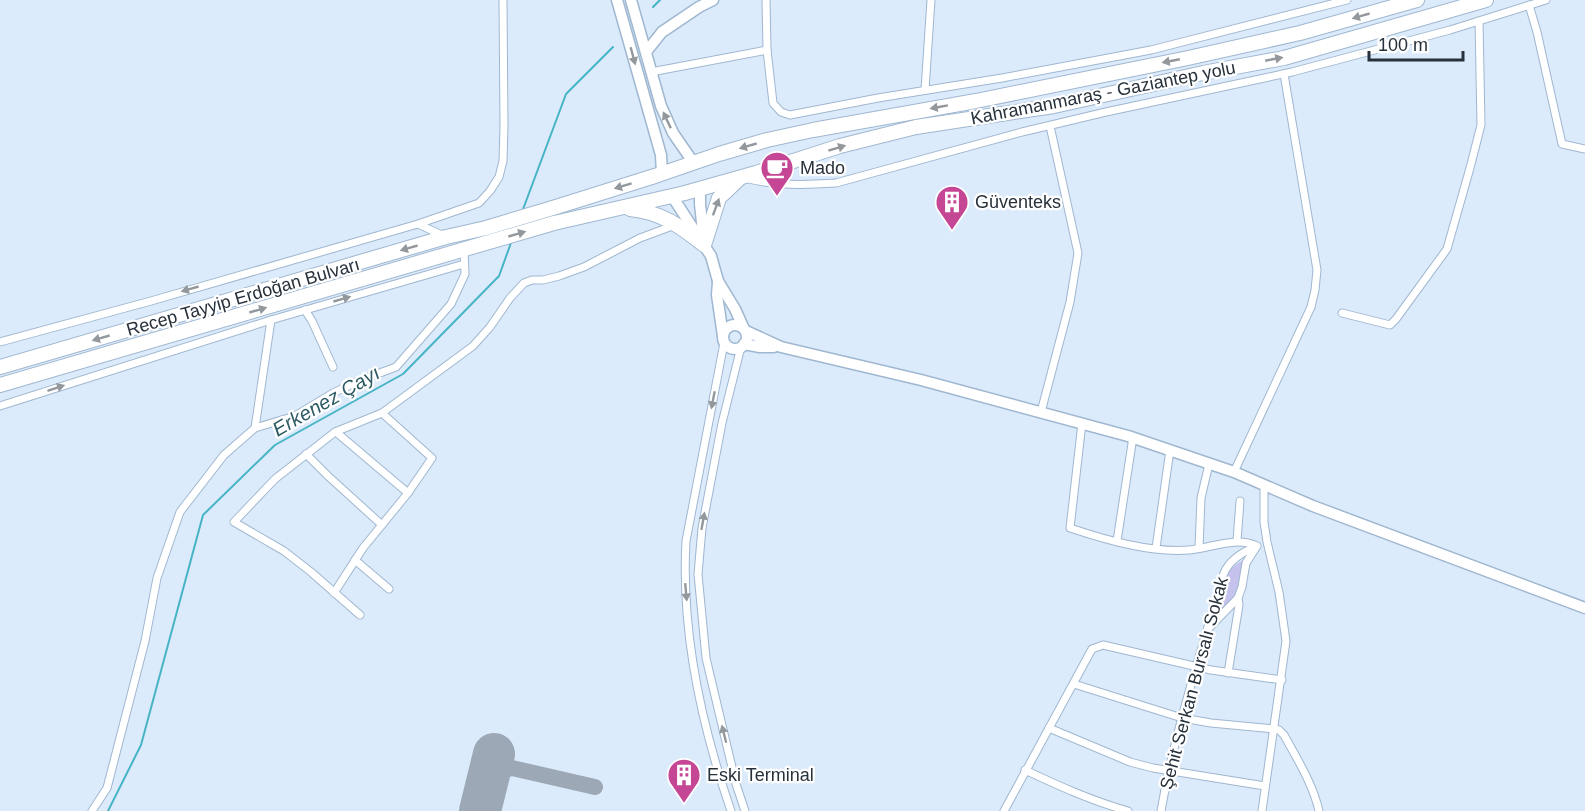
<svg xmlns="http://www.w3.org/2000/svg" width="1585" height="811" viewBox="0 0 1585 811" font-family="Helvetica,sans-serif">
<rect width="100%" height="100%" fill="#dcebfb"/>
<path fill="#c5c2ee" d="M1243,560L1237,591L1234,598L1215,614L1228,570Z"/>
<g fill="none" stroke-linecap="round" stroke-linejoin="round">
<g stroke="#47b4c6" stroke-width="2">
<path d="M653,7L660,0"/>
<path d="M522,212L566,94L613,47"/>
<path d="M108,811L141,745L203,515L275,445L403,374L499,276L512,240"/>
</g>
<path stroke="#9ca8b6" stroke-width="16" d="M489,776L499,771L512,768L595,787"/>
<path stroke="#9ca8b6" stroke-width="42" d="M480,811L494,754"/>
<g stroke="#9fb7d0" stroke-width="9">
<g id="street">
<path d="M766,0L767,50"/>
<path d="M1529,5L1537,32L1562,144L1585,149"/>
<path d="M651,72L767,50L773,103L781,112L790,115L878,98L1002,78L1151,50L1347,0"/>
<path d="M925,90L931,0"/>
<path d="M745,178C775,186 805,185 836,183L1022,132L1106,112L1292,72L1450,30L1546,0"/>
<path d="M418,224L479,203L490,191L499,177L503,161L504,126L503,0"/>
<path d="M305,310L312,321L333,367"/>
<path d="M1342,313L1390,325L1396,319L1447,249L1470,168L1481,125L1479,21"/>
<path d="M0,342L151,301L418,224L444,236"/>
<path d="M724,343L686,541C681,631 702,727 731,811"/>
<path d="M741,347L722,423L702,528L698,574L706,658L736,784L745,811"/>
<path d="M0,406L271,320L464,264"/>
<path d="M1041,412L1070,302L1078,253L1050,126"/>
<path d="M1082,423L1070,528C1106,540 1151,553 1189,550C1211,548 1236,536 1257,546L1246,563L1242,587L1238,598L1208,629"/>
<path d="M255,428L295,416L333,393L361,380L396,367L451,304L465,274L464,250"/>
<path d="M336,432L408,493"/>
<path d="M306,454L328,476L382,525"/>
<path d="M1234,472L1311,307L1315,290L1317,270L1284,74"/>
<path d="M1117,541L1133,437"/>
<path d="M1237,541L1240,501"/>
<path d="M1156,548L1170,450"/>
<path d="M1199,548L1201,498L1209,464"/>
<path d="M355,560L389,589"/>
<path d="M334,593L363,548L408,493L432,458L382,413"/>
<path d="M360,615L311,572L284,551L234,522L275,479L335,432L382,413L473,346L490,327L510,298L524,283L532,280H543L559,276L584,267L640,238L675,225"/>
<path d="M1228,673L1239,605L1238,598"/>
<path d="M1074,684L1182,718L1211,723L1274,729L1279,730L1284,735C1297,759 1313,784 1319,811"/>
<path d="M1049,728L1130,762L1153,768L1265,786"/>
<path d="M1025,770C1059,786 1092,801 1128,811"/>
<path d="M92,811L107,788L145,641L157,578L180,512L224,455L255,428L271,320"/>
<path d="M1004,811L1092,649L1103,645L1211,670L1282,680"/>
<path d="M1161,811C1175,730 1201,652 1224,573C1229,561 1243,552 1255,547"/>
<path d="M1262,811L1286,641L1279,592L1267,542L1264,522V485"/>
</g>
</g>
<g stroke="#9fb7d0" stroke-width="13">
<g id="secondary">
<path d="M617,0L661,155L662,174"/>
<path d="M631,0L661,106L673,133L693,162"/>
<path d="M646,52L662,32L699,7L713,0"/>
<path d="M700,188V204L704,242"/>
<path d="M672,196L711,256L718,281L735,309L744,329"/>
<path d="M718,282L717,295L723,336"/>
<circle cx="735" cy="337" r="12"/>
<path d="M746,331L781,347L921,380L1128,436L1234,472L1313,506L1585,608"/>
<path d="M744,344L760,347H774"/>
</g>
</g>
<g stroke="#9fb7d0" stroke-width="16">
<g id="highway">
<path d="M630,209C661,212 680,226 704,245L719,198L739,179"/>
<path d="M0,367L446,237L486,228L556,207L658,175L719,154L767,140L813,130L976,101L1188,58L1300,33L1417,0"/>
<path d="M0,385L554,223L685,193L756,173L840,146L916,127L1054,106L1203,73L1284,58L1486,0"/>
</g>
</g>
<use href="#street" stroke="#fff" stroke-width="7"/>
<use href="#secondary" stroke="#fff" stroke-width="10"/>
<use href="#highway" stroke="#fff" stroke-width="14"/>
</g>
<defs><path id="oneway-solid" d="M-6-.8H1V-3.2L6.5 0L1 3.2V.8H-6Z" transform="scale(1.5)"/></defs>
<g fill="#93989d">
<use href="#oneway-solid" transform="translate(1361 16) rotate(164)"/>
<use href="#oneway-solid" transform="translate(633 56) rotate(75)"/>
<use href="#oneway-solid" transform="translate(1274 59) rotate(-11)"/>
<use href="#oneway-solid" transform="translate(1171 61) rotate(169)"/>
<use href="#oneway-solid" transform="translate(939 107) rotate(170)"/>
<use href="#oneway-solid" transform="translate(667 120) rotate(-115)"/>
<use href="#oneway-solid" transform="translate(748 146) rotate(164)"/>
<use href="#oneway-solid" transform="translate(837 148) rotate(-17)"/>
<use href="#oneway-solid" transform="translate(623 186) rotate(163)"/>
<use href="#oneway-solid" transform="translate(716 207) rotate(-70)"/>
<use href="#oneway-solid" transform="translate(517 234) rotate(-16)"/>
<use href="#oneway-solid" transform="translate(409 248) rotate(164)"/>
<use href="#oneway-solid" transform="translate(190 289) rotate(164)"/>
<use href="#oneway-solid" transform="translate(342 299) rotate(-16)"/>
<use href="#oneway-solid" transform="translate(258 310) rotate(-16)"/>
<use href="#oneway-solid" transform="translate(101 338) rotate(164)"/>
<use href="#oneway-solid" transform="translate(56 388) rotate(-18)"/>
<use href="#oneway-solid" transform="translate(713 400) rotate(101)"/>
<use href="#oneway-solid" transform="translate(703 521) rotate(-80)"/>
<use href="#oneway-solid" transform="translate(686 592) rotate(85)"/>
<use href="#oneway-solid" transform="translate(724 734) rotate(-104)"/>
</g>
<defs>
<g id="cafe-pin" transform="scale(1.725)"><path d="M0 17L-7.5 6A9.5 9.5 0 1 1 7.5 6Z" fill="#c44694" stroke="#fff"/><path d="M-5.5-4.5H6V0H3Q3 3.5 0 3.5H-2.5Q-5.5 3.5-5.5 0ZM3-3.2v2h1.7v-2ZM-6 4.5H4V6H-6Z" fill="#fff"/></g>
<g id="building-pin" transform="scale(1.725)"><path d="M0 17L-7.5 6A9.5 9.5 0 1 1 7.5 6Z" fill="#c44694" stroke="#fff"/><path d="M-4-6H4V6H1V3H-1V6H-4ZM-2.5-4.3h1.7v1.8h-1.7ZM.8-4.3h1.7v1.8H.8ZM-2.5-1h1.7V.8h-1.7ZM.8-1h1.7V.8H.8Z" fill="#fff"/></g>
</defs>
<g fill-rule="evenodd">
<use href="#cafe-pin" x="777" y="168"/>
<use href="#building-pin" x="952" y="202"/>
<use href="#building-pin" x="684" y="775"/>
</g>
<g text-anchor="middle" dominant-baseline="central" stroke-width="4.5" stroke-linejoin="round" paint-order="stroke">
<g font-size="18" fill="#27313b" stroke="#fff">
<text transform="translate(1103 93) rotate(-11)">Kahramanmaraş - Gaziantep yolu</text>
<text transform="translate(243 297) rotate(-16)">Recep Tayyip Erdoğan Bulvarı</text>
<text transform="translate(1194 683) rotate(-75)">Şehit Serkan Bursalı Sokak</text>
</g>
<g font-size="18" fill="#27313b" stroke="#fff" text-anchor="start">
<text x="800" y="168">Mado</text>
<text x="975" y="202">Güventeks</text>
<text x="707" y="775">Eski Terminal</text>
</g>
<g font-size="20" font-style="italic" fill="#2c5b63" stroke="#fff">
<text transform="translate(326 401) rotate(-30)">Erkenez Çayı</text>
</g>
</g>
<path d="M1369 51v9h94v-9" fill="none" stroke="#27313b" stroke-width="3"/>
<text x="1378" y="51" font-size="18" fill="#27313b" stroke="#ffffff" stroke-width="4.5" paint-order="stroke">100 m</text>
</svg>
